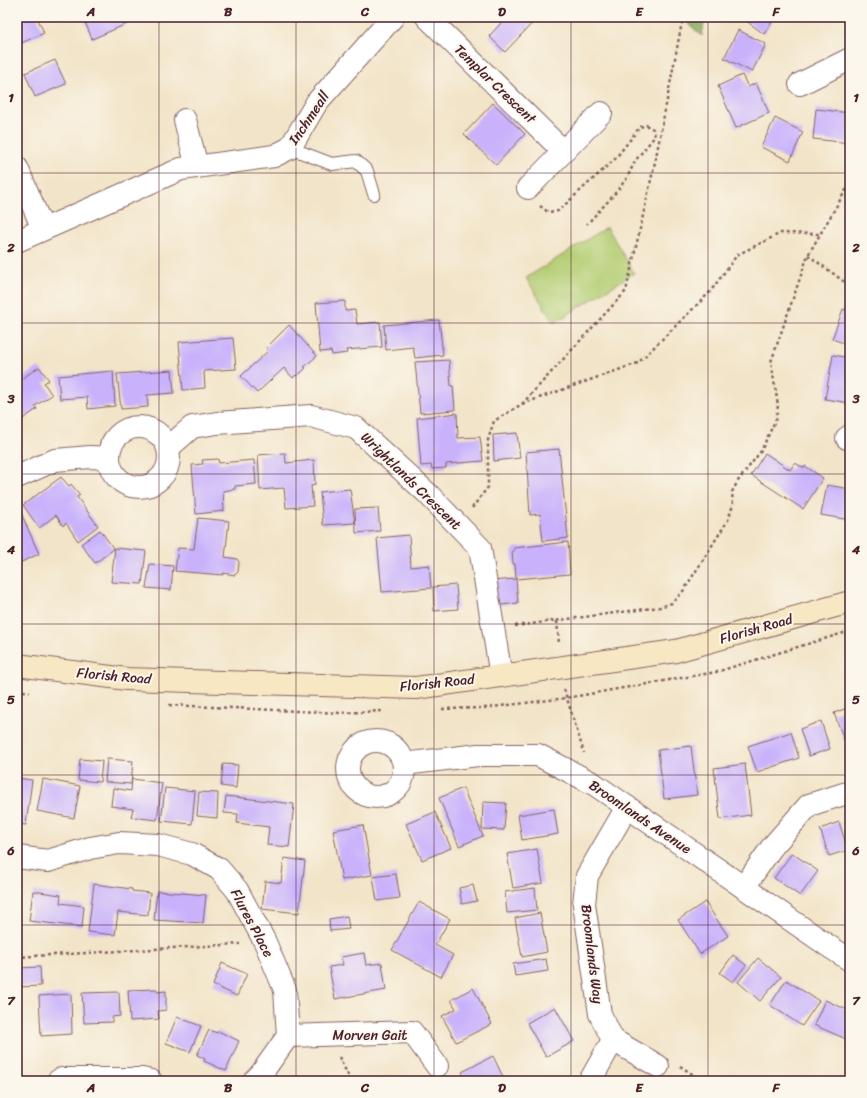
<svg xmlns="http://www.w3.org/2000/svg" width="867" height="1098" viewBox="0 0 867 1098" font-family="Sriracha,sans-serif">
<rect width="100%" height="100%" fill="#fbf7ec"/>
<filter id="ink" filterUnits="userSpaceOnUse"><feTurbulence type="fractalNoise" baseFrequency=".025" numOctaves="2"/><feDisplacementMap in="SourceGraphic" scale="8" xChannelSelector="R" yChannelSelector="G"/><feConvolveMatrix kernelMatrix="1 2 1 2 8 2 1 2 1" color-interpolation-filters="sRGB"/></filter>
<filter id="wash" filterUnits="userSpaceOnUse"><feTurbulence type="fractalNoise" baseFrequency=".012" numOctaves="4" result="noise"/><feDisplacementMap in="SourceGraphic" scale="16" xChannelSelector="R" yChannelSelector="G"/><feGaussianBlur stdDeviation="0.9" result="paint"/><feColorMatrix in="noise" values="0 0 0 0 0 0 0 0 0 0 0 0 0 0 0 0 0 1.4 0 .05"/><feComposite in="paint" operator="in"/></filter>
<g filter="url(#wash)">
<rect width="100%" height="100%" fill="#f2e4c8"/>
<path fill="#b3cd72" stroke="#7e764e" d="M607,227L634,273L554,323L526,278Z"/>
<path fill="#8eb064" stroke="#6c6848" d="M681,17H705L702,36Z"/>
<g id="blocks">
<g fill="#c9b2fb">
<path d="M17,17H37L44,33L17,45Z"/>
<path d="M83,17H126L129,23L92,39Z"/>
<path d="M501,17H538L505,52L489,36L504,20Z"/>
<path d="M741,17H775L764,34Z"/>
<path d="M738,30L766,44L752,72L724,58Z"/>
<path d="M55,60L66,84L35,97L25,73Z"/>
<path d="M742,75L748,87L756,83L769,113L736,128L718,86Z"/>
<path d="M493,103L525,134L496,165L464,134Z"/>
<path d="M816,109L850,113V143L813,139Z"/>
<path d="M775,118L803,132L790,161L761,147Z"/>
<path d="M345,301V311L355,310L357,324L380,322L382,347L346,350L347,353L332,355L331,351L320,352L316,303Z"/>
<path d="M843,309L850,312V345L832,339Z"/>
<path d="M439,320L443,355L415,358L413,347L386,350L384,325Z"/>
<path d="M289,325L317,356L304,367L306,368L297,376L296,375L293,378L284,368L257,393L241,376L268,351L266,348Z"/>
<path d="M233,338L236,369L204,371L205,388L183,390L179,342Z"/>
<path d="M833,355L850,358V403L825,399Z"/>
<path d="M449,360L451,386H453L455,410L420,413L415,362Z"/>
<path d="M39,367L49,380L44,383L52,395L35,406L37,409L17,423V382Z"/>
<path d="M172,370L174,393L147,395L148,407L121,409L117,374Z"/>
<path d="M113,371L115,406L88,409L87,397L60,399L58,376Z"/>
<path d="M457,413L458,438L480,437L483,461L446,464V468L432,469L431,465L421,466L417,418Z"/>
<path d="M517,433L520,458L494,461L493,435Z"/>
<path d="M559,449L568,538L543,541L540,514L530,515L526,452Z"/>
<path d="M285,453L286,463L314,460L315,485L311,486L313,506L286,508L284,488L260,490L258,455Z"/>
<path d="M765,453L790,470L795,463L804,468L805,466L823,478L803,509L751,475Z"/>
<path d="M218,459L219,463L254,460L256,484L235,486V489L223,491L224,511L196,514L192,465L203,464L202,460Z"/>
<path d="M61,477L69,486L71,484L80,495L77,497L98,526L78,541L66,523L63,526L56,515L39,528L23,505Z"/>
<path d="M827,485L850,489V520L821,515Z"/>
<path d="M350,489L355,523L323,525L320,492Z"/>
<path d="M18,506L39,554L17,564V507Z"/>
<path d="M378,508L380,531L356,533L355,509Z"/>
<path d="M198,518L229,521L225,557L237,559L239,562L238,572L235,575L223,573V575L175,571L178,548L194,549Z"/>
<path d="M100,530L114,549L95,563L81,544Z"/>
<path d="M409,535L411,567L429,565L431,588L382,592L377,538Z"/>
<path d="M568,542L570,574L516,579L515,564H513L512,551H514V548Z"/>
<path d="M115,548L146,551L142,584L111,582Z"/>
<path d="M150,564L173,566L171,590L146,588Z"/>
<path d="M516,579L518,603L493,606L491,581Z"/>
<path d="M456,585L458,609L434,611L433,587Z"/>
<path d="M850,707V738L844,740L834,713Z"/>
<path d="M821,721L830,749L809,756L800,729Z"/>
<path d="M791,732L799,758L757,772L748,746Z"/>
<path d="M691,746L697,795L664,799L658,750Z"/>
<path d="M80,759L102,761L100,782L78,780Z"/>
<path d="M107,759L133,761L131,784L105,782Z"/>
<path d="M223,764L238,765L236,788L221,786Z"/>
<path d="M745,764L751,815L720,819L714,768Z"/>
<path d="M17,778L32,780L26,825L17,824Z"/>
<path d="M43,779L80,786L74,818L37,811Z"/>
<path d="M132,779L162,783L157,820L131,817L133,809L111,806L113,788L131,791Z"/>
<path d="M165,788L195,791L192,824L161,821Z"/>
<path d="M463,788L483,836L459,846L439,798Z"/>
<path d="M199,792L218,793L217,818L197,816Z"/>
<path d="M226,796L294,804L289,847L267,845L269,827L237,823L238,814L224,813Z"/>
<path d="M483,802L506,803L504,830L482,829Z"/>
<path d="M554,809L558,834L522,840L518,815Z"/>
<path d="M435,812L451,848L422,860L406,824Z"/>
<path d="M839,822L848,850L829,856L820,829Z"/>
<path d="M363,825L372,875L342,880L333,830Z"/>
<path d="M537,849L543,883L513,888L507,854Z"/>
<path d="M792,853L818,871L800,896L774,878Z"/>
<path d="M284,858L305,861L299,913L262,909L265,881L281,883Z"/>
<path d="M396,874L400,898L377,901L373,877Z"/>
<path d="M94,884L132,889V891L150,893L148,915L118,912L115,935L88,932Z"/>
<path d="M473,885L477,901L462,904L459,888Z"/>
<path d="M535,888L537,910L507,913L505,892Z"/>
<path d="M33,891L61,895L60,903L84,906L82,927L29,921Z"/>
<path d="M157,891L206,895L203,923L154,920Z"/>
<path d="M419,902L450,919L435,945L453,955L441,977L392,950Z"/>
<path d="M705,902L728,936L700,954L678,920Z"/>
<path d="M540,913L547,952L522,957L515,918Z"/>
<path d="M347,916L349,929L330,931L329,919Z"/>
<path d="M364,953L366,965L382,963L386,990L335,999L329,967L343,965L341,957Z"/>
<path d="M733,955L746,965L733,982L720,973Z"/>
<path d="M758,958L781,977L760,1001L738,982Z"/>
<path d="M546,959L548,971L515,976L513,964Z"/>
<path d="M222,963L247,974L237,996L213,985Z"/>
<path d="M40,967L41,986L17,987V968Z"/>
<path d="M786,980L819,1001L802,1026L770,1005Z"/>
<path d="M473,988L492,1024L456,1042L442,1016L456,1009L451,1000Z"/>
<path d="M157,989V992L166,991V1010L158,1011L159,1019L130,1021L128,990Z"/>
<path d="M119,992L120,1016L112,1017V1022L84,1023L82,993Z"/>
<path d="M71,994L72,1034L41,1036L39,996Z"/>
<path d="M825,1000L850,1011V1030L846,1039L814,1025Z"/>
<path d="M555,1007L574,1041L546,1057L527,1023Z"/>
<path d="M177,1017L201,1026L190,1052L166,1043Z"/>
<path d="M209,1030L217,1033L218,1031L239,1041L226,1071L204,1061L205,1059L197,1055Z"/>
<path d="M17,1036H18L20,1058H17Z"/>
<path d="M493,1056L505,1081H467L462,1072Z"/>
</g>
</g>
</g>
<g filter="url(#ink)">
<use href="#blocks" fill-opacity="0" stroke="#856462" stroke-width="1"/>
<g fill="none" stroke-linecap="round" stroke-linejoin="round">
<g stroke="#856462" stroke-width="14">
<path id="lane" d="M290,148L332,164L356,161L367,171L374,194"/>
</g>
<g stroke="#856462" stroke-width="24">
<g id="street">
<path d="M427,17L563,151"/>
<path d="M800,84L850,59"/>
<path d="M185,120L197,167"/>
<path d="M17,168L43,229"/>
<path d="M528,188L601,113"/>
<path d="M17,241L181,169L274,156L290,148L317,102L393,17"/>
<circle cx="139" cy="457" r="30"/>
<path d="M847,438L850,436"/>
<path d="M168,448L192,427L217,423L311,416L356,428L427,493L480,548L501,676"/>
<path d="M17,477L55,460L90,457L109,458"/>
<circle cx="376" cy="769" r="28"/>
<path d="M404,764L478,755H538L594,784L827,945L850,960"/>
<path d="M17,857L48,861L90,848L119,843L158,845L192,854L219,869L237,890L265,942L285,990L288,1036L261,1074L254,1081"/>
<path d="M744,887L772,847L809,805L850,792"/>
<path d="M288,1036L412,1032L437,1066"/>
<path d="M613,1040L658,1066"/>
<path d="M591,1079L613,1040L600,1014L584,904L587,876L627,807"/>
<path d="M58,1081L61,1079H142L151,1081"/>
</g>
</g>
<g stroke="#856462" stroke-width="24">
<path id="secondary" d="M17,665L127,679L416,688L676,651L850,602"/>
</g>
<g stroke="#856462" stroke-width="2.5" stroke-dasharray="3 3" stroke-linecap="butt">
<path d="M540,206L548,212L558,211L615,159L640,127L646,125L653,129L655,136L635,161L627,178L612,197L587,224"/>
<path d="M808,255L850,286"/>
<path d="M522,404L626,291L655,162L683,17"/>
<path d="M472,508L488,487V440L494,421L522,404L638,363L710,292L737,255L781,233L820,234"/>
<path d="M557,621L559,644"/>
<path d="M515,626L660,607L672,603L684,590L728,520L733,505L732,492L738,481L761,451L776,419L778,405L771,362L808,255L850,183"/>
<path d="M564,689L584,753"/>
<path d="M17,690L30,692"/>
<path d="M169,705L340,713L382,711"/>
<path d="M442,709L484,708L566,698L716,672L850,631"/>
<path d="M17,957L240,944"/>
<path d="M339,1057L351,1081"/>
<path d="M680,1066L703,1081"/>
</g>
<use href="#lane" stroke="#fff" stroke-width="12"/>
<use href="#street" stroke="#fff" stroke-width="22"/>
<use href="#secondary" stroke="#f7e8c3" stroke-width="22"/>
</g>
</g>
<path fill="none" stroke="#4a1f2b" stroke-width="1" stroke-opacity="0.55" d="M159,17V1081M296,17V1081M434,17V1081M571,17V1081M708,17V1081M17,173H850M17,323H850M17,474H850M17,624H850M17,775H850M17,925H850"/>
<g text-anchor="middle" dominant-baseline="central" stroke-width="4" stroke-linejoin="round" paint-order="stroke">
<g font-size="14" fill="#4a1f2b" stroke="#fbf7ec">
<text transform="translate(495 84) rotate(44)">Templar Crescent</text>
<text transform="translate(309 118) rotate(-56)">Inchmeall</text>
<text transform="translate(411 481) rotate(44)">Wrightlands Crescent</text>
<text transform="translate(756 629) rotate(-16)">Florish Road</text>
<text transform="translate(114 676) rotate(5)">Florish Road</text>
<text transform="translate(437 683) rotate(-6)">Florish Road</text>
<text transform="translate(640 817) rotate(34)">Broomlands Avenue</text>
<text transform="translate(252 923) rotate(62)">Flures Place</text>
<text transform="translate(592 954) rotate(83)">Broomlands Way</text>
<text x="370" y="1035">Morven Gait</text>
</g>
</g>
<rect width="867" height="1098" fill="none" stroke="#fbf7ec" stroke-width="44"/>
<rect x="22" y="22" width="823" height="1054" fill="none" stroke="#4a1f2b" stroke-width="1.5"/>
<g font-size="13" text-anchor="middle" font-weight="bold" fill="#4a1f2b">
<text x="91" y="16">A</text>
<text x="228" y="16">B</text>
<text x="365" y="16">C</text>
<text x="502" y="16">D</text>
<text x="639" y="16">E</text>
<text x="776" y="16">F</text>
<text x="11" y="102">1</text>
<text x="856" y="102">1</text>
<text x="11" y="252">2</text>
<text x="856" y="252">2</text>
<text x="11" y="403">3</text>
<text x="856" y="403">3</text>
<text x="11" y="554">4</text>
<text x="856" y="554">4</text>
<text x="11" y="704">5</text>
<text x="856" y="704">5</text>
<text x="11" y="855">6</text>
<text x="856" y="855">6</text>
<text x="11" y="1005">7</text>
<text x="856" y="1005">7</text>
<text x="91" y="1092">A</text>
<text x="228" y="1092">B</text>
<text x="365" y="1092">C</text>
<text x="502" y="1092">D</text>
<text x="639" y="1092">E</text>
<text x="776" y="1092">F</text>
</g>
</svg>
